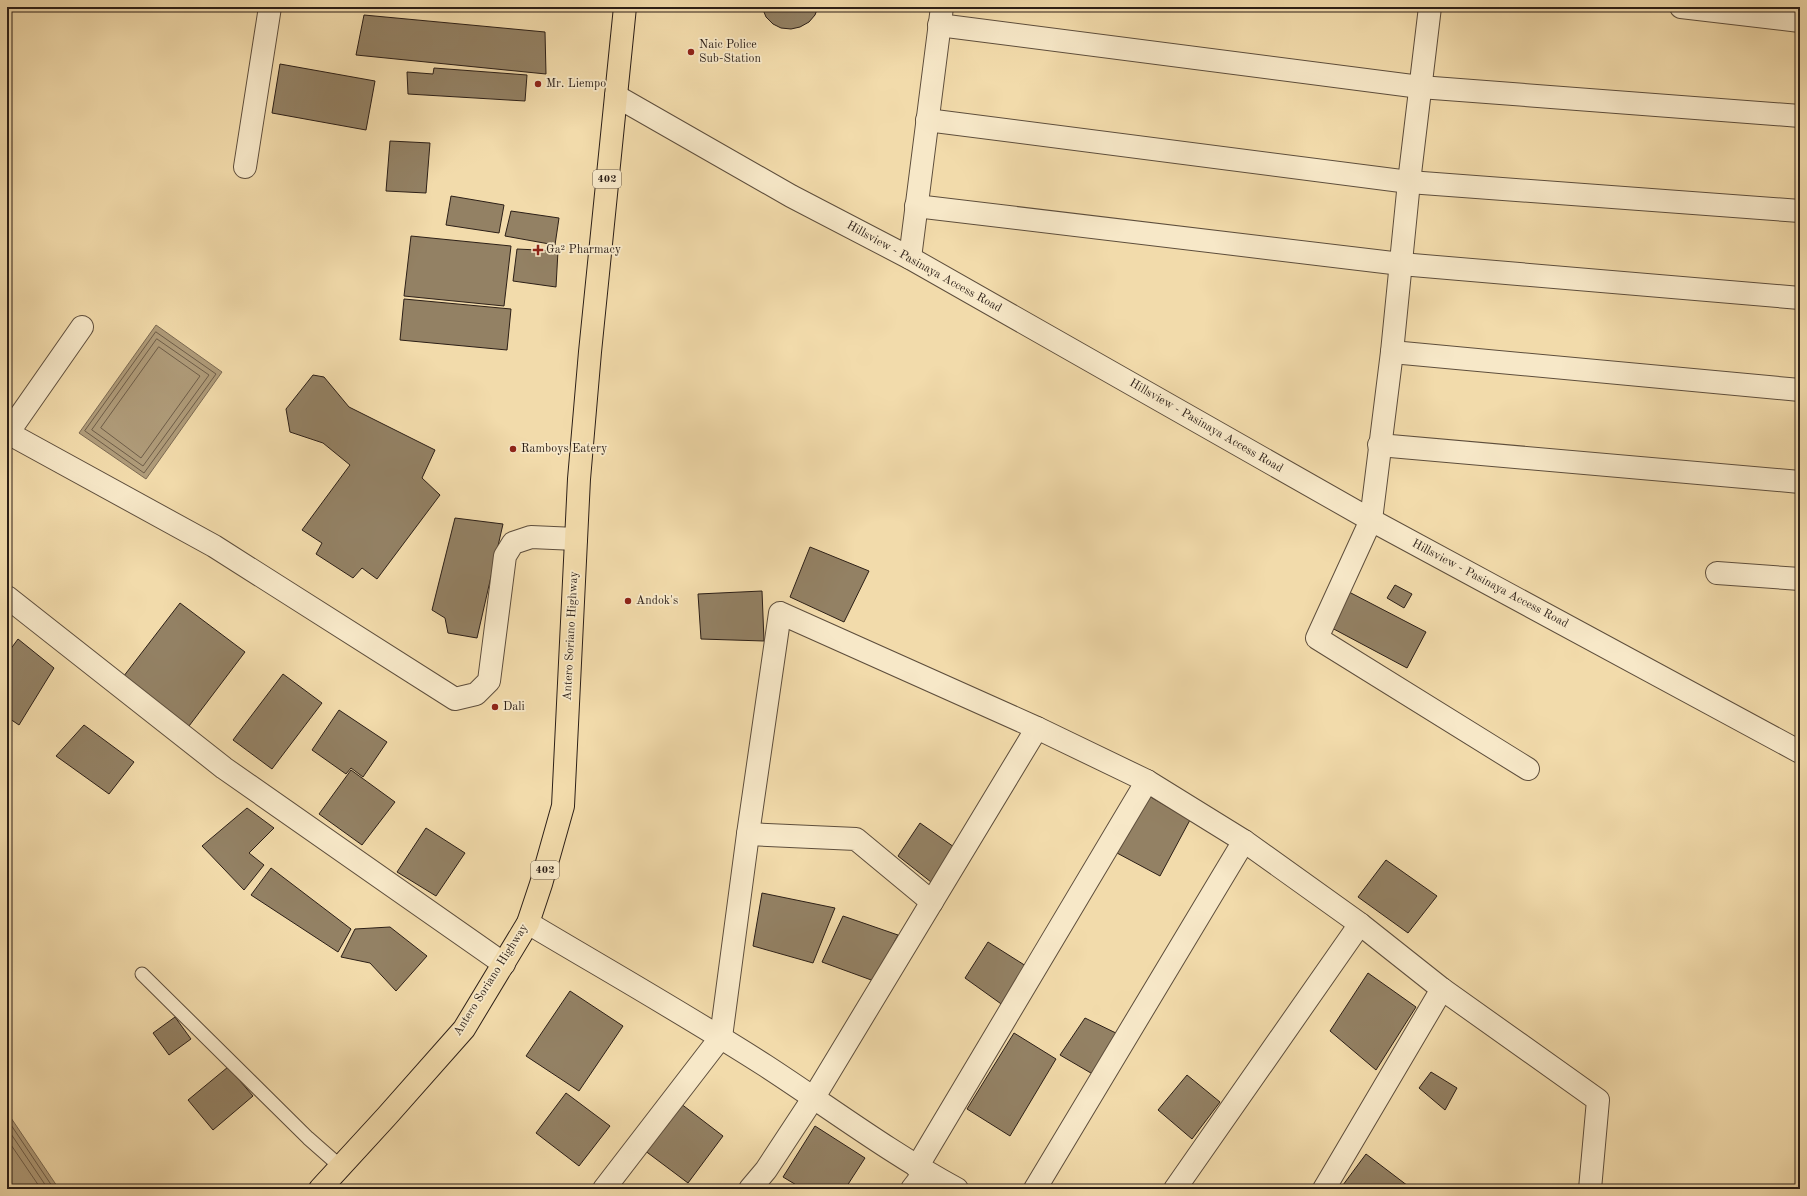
<svg xmlns="http://www.w3.org/2000/svg" width="1807" height="1196" viewBox="0 0 1807 1196" font-family="'Old Standard TT',serif">
<rect width="100%" height="100%" fill="#f2dbab"/>
<filter id="stains"><feTurbulence type="fractalNoise" baseFrequency=".005" numOctaves="4"/><feColorMatrix values="0 0 0 0 .2 0 0 0 0 .09 0 0 0 0 .02 0 0 0 .5 -.17"/></filter>
<radialGradient id="worn" r=".72"><stop offset=".6" stop-color="#630" stop-opacity="0"/><stop offset="1" stop-color="#630" stop-opacity=".3"/></radialGradient>
<g fill="#af9b79" stroke="#7b6952">
<path d="M156,325L222,372L146,479L79,433Z"/>
<path d="M7,1112L59,1189H7Z"/>
</g>
<g fill="none" stroke-linecap="round" stroke-linejoin="round">
<g stroke="#6e5d48" stroke-width="1">
<path d="M156,332L216,374L144,473L85,431Z"/>
<path d="M157,339L209,375L143,466L92,430Z"/>
<path d="M159,347L200,376L141,458L101,428Z"/>
<path d="M7,1119L54,1189"/>
<path d="M7,1128L48,1189"/>
<path d="M7,1139L41,1189"/>
</g>
</g>
<g fill="#938164" stroke="#2c1f17">
<path d="M762,7H818L815,15L809,22L800,27L791,29L781,28L773,24L766,17Z"/>
<path d="M364,15L545,32L546,74L356,55Z"/>
<path d="M280,64L375,81L366,130L272,113Z"/>
<path d="M434,68L527,75L525,101L408,94L407,72L433,74Z"/>
<path d="M390,141L430,143L426,193L386,191Z"/>
<path d="M451,196L504,205L499,233L446,225Z"/>
<path d="M511,211L559,218L555,245L505,236Z"/>
<path d="M411,236L511,246L504,306L404,296Z"/>
<path d="M517,249L558,251L556,287L513,281Z"/>
<path d="M404,299L511,309L507,350L400,340Z"/>
<path d="M313,375L324,377L349,407L435,450L422,478L440,495L377,579L362,568L353,578L316,554L322,543L302,530L350,465L323,443L290,432L286,409Z"/>
<path d="M455,518L503,524L477,638L448,633L445,618L432,610Z"/>
<path d="M810,547L869,571L844,622L790,597Z"/>
<path d="M1395,585L1412,594L1404,608L1387,598Z"/>
<path d="M762,591L764,641L701,639L698,594Z"/>
<path d="M1349,592L1426,632L1407,668L1330,627Z"/>
<path d="M180,603L245,652L186,730L120,681Z"/>
<path d="M18,639L54,668L19,725L7,717V654Z"/>
<path d="M283,674L322,703L272,769L233,740Z"/>
<path d="M339,710L387,742L363,777L351,768L346,774L312,750Z"/>
<path d="M84,725L134,762L109,794L56,756Z"/>
<path d="M351,770L395,802L362,845L319,814Z"/>
<path d="M1149,796L1190,820L1160,876L1117,853Z"/>
<path d="M247,808L274,828L249,853L264,865L244,890L202,846Z"/>
<path d="M920,823L954,847L931,882L898,856Z"/>
<path d="M426,828L465,853L436,896L397,872Z"/>
<path d="M1386,860L1437,896L1408,933L1358,897Z"/>
<path d="M271,868L351,929L338,952L251,895Z"/>
<path d="M762,893L835,908L813,963L753,946Z"/>
<path d="M843,916L898,935L874,981L822,962Z"/>
<path d="M390,927L427,956L396,991L370,963L341,957L355,929Z"/>
<path d="M988,942L1026,966L1004,1006L965,978Z"/>
<path d="M1368,973L1416,1007L1376,1070L1330,1031Z"/>
<path d="M570,991L623,1026L579,1091L526,1056Z"/>
<path d="M175,1017L191,1039L169,1055L153,1033Z"/>
<path d="M1085,1018L1120,1035L1096,1076L1060,1055Z"/>
<path d="M1014,1033L1056,1059L1010,1136L967,1109Z"/>
<path d="M228,1067L253,1096L213,1130L188,1100Z"/>
<path d="M1431,1072L1457,1088L1445,1110L1419,1088Z"/>
<path d="M1187,1075L1220,1102L1192,1139L1158,1110Z"/>
<path d="M566,1093L610,1126L579,1166L536,1133Z"/>
<path d="M676,1100L723,1136L688,1183L640,1147Z"/>
<path d="M815,1126L865,1158L845,1189H803L783,1177Z"/>
<path d="M1366,1154L1412,1189H1340Z"/>
</g>
<g fill="none" stroke-linecap="round" stroke-linejoin="round">
<g stroke="#5e4e3c" stroke-width="15">
<path id="service" d="M142,974L308,1138L341,1167"/>
</g>
<g stroke="#5e4e3c" stroke-width="24">
<g id="minor">
<path d="M1430,7L1409,182L1392,352L1371,520L1317,638L1528,769"/>
<path d="M1681,7L1800,21"/>
<path d="M939,25L1420,87L1800,116"/>
<path d="M927,120L1409,182L1800,211"/>
<path d="M245,167L270,7"/>
<path d="M916,206L1401,264L1800,298"/>
<path d="M910,258L942,7"/>
<path d="M82,327L8,433L214,546L455,699L476,694L489,681L505,556L513,543L531,537L576,539"/>
<path d="M1392,352L1800,390"/>
<path d="M1379,445L1800,482"/>
<path d="M1717,573L1800,579"/>
<path d="M7,597L224,768L504,964"/>
<path d="M748,834L856,839L932,902"/>
<path d="M528,923C607,970 688,1016 766,1066C829,1107 890,1153 957,1189"/>
<path d="M917,1167L1147,781"/>
<path d="M604,1189L721,1037L748,834L780,613L1037,728L1147,781L1244,841L1360,924L1442,989L1598,1100L1590,1189"/>
<path d="M750,1189L766,1170L814,1097L1037,728"/>
<path d="M912,1189L925,1172"/>
<path d="M1035,1189L1244,841"/>
<path d="M1175,1189L1360,924"/>
<path d="M1324,1189L1442,989"/>
</g>
</g>
<g stroke="#5e4e3c" stroke-width="24">
<path id="tertiary" d="M616,96L791,196L910,258L1371,520L1800,752"/>
</g>
<g stroke="#2c1f17" stroke-width="24">
<path id="primary" d="M320,1189L387,1116L464,1029L528,923L541,884L563,806L579,479L590,352L625,7"/>
</g>
<use href="#service" stroke="#f7e8c8" stroke-width="13"/>
<use href="#minor" stroke="#f7e8c8" stroke-width="22"/>
<use href="#tertiary" stroke="#f7e8c8" stroke-width="22"/>
<use href="#primary" stroke="#f2dbab" stroke-width="22"/>
</g>
<g fill="#8f2418" stroke="#f7e8c8" stroke-width="1.5">
<circle cx="691" cy="52" r="4"/>
<circle cx="538" cy="84" r="4"/>
<path d="M536 244h4v4h4v4h-4v4h-4v-4h-4v-4h4z"/>
<circle cx="513" cy="449" r="4"/>
<circle cx="628" cy="601" r="4"/>
<circle cx="495" cy="707" r="4"/>
</g>
<g text-anchor="middle" dominant-baseline="central" stroke-width="3.5" stroke-linejoin="round" paint-order="stroke">
<g fill="#f7e8c8" stroke="#695b4c" stroke-width="1">
<rect x="593" y="170" width="28" height="18" rx="3"/>
<rect x="531" y="861" width="28" height="18" rx="3"/>
</g>
<g font-size="11" font-weight="bold" fill="#2c1f17">
<text x="607" y="179">402</text>
<text x="545" y="870">402</text>
</g>
<g font-size="12" fill="#2c1f17" stroke="#f7e8c8" text-anchor="start">
<text x="699" y="45">Naic Police<tspan x="699" dy="14">Sub-Station</tspan></text>
<text x="546" y="84">Mr. Liempo</text>
<text x="546" y="250">Ga² Pharmacy</text>
<text x="521" y="449">Ramboys Eatery</text>
<text x="636" y="601">Andok's</text>
<text x="503" y="707">Dali</text>
</g>
<g font-size="12" fill="#2c1f17" stroke="#f7e8c8">
<text transform="translate(924 267) rotate(29)">Hillsview - Pasinaya Access Road</text>
<text transform="translate(1206 426) rotate(30)">Hillsview - Pasinaya Access Road</text>
<text transform="translate(1490 584) rotate(28)">Hillsview - Pasinaya Access Road</text>
<text transform="translate(571 636) rotate(-87)">Antero Soriano Highway</text>
<text transform="translate(491 980) rotate(-58)">Antero Soriano Highway</text>
</g>
</g>
<rect width="1807" height="1196" fill="none" stroke="#f2dbab" stroke-width="24"/>
<rect x="8" y="8" width="1791" height="1180" fill="none" stroke="#2c1f17" stroke-width="2"/>
<rect x="12" y="12" width="1783" height="1172" fill="none" stroke="#2c1f17"/>
<rect width="100%" height="100%" filter="url(#stains)"/>
<rect width="100%" height="100%" fill="url(#worn)"/>
</svg>
